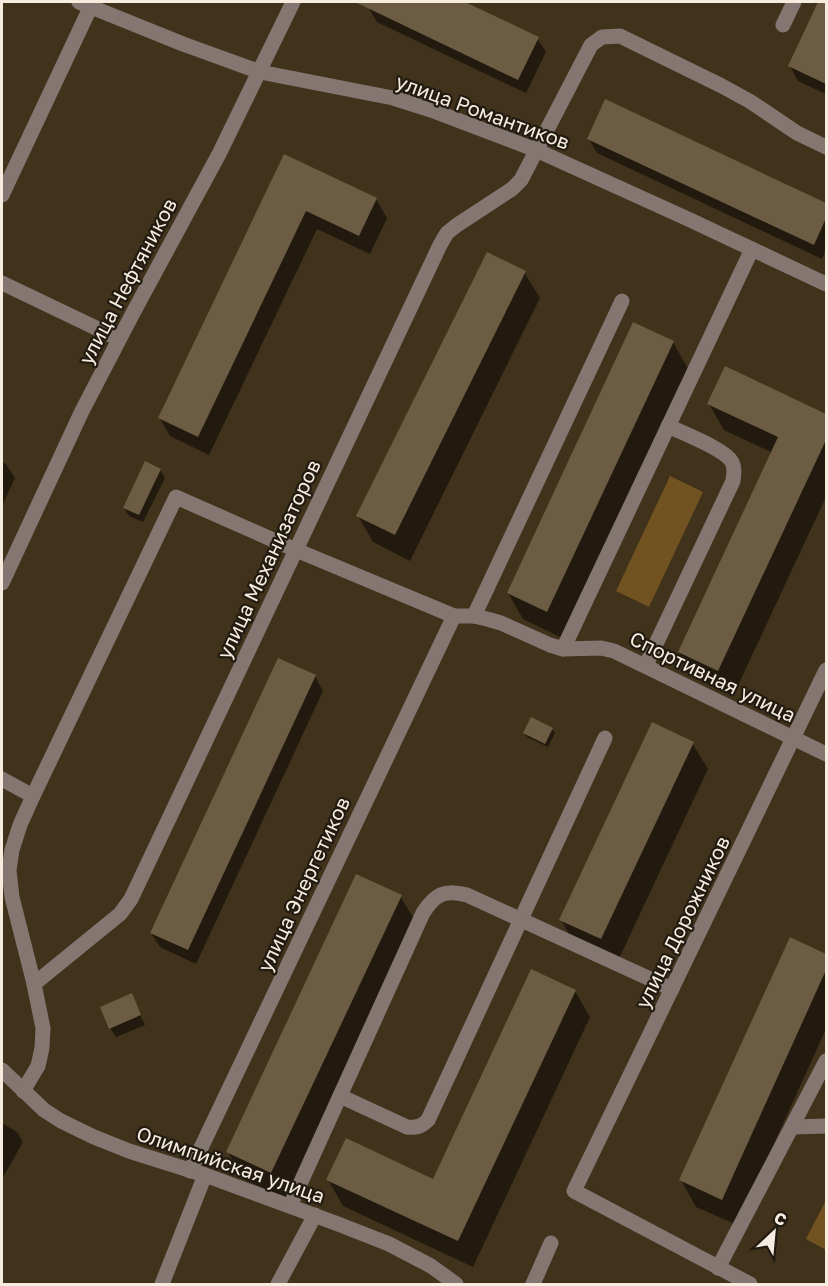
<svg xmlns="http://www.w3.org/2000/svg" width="828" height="1286" viewBox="0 0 828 1286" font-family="'Golos Text',sans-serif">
<rect width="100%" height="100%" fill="#40321b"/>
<g fill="#705320">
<path d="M670,476L703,492L649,607L616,591Z"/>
<path d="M826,1200V1250L806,1239Z"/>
</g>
<g fill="#0007">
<path d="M371,2H462L537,38L546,52L526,93L377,22L368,7Z"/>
<path d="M820,2H826V94L798,81L790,66Z"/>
<path d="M606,101L826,205V249L822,259L597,153L589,139Z"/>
<path d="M284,156L376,199L387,218L370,254L317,229L209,455L170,436L159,417Z"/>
<path d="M524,272L540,298L410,561L373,542L358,516Z"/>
<path d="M673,342L688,369L562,638L523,619L508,593Z"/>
<path d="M726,368L826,415V497L733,696L695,678L679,652L773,453L724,430L709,404Z"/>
<path d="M2,461L6,464L15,478L2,506Z"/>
<path d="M160,470L165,478L143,522L129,516L124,508Z"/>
<path d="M315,676L323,691L196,964L160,947L151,933Z"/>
<path d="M552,729L555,733L548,747L527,737L525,733Z"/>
<path d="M692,743L708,769L616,965L576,946L561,920Z"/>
<path d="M400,896L416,922L287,1199L243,1179L228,1152Z"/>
<path d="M791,939L826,955V1029L737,1225L696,1207L681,1180Z"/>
<path d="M575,991L590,1017L473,1267L343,1206L328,1180L433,1181Z"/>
<path d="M131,995L145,1025L116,1037L110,1028Z"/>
<path d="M2,1123L17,1132L23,1142L2,1179Z"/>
</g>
<g fill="#6b5c43">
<path d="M355,2H465L539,37L518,80Z"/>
<path d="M818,2H826V84L788,66Z"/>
<path d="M605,99L826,203V218L814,245L587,139Z"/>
<path d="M284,154L377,198L359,236L306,211L198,437L158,418Z"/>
<path d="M487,252L526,271L395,535L356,516Z"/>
<path d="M633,322L674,341L547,612L507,593Z"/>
<path d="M725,366L826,414V440L718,671L678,652L778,437L707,404Z"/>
<path d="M145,461L161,469L139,515L123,508Z"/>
<path d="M278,658L316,675L188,950L150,933Z"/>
<path d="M531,717L553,728L545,744L523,733Z"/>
<path d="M652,722L694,742L601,939L559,920Z"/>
<path d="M356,874L402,895L271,1173L226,1152Z"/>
<path d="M790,937L826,954V970L722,1200L679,1180Z"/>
<path d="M531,969L576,990L458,1241L326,1180L346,1138L433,1179Z"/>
<path d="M132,993L141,1015L109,1029L100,1007Z"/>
</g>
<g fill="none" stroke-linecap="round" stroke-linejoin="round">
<g stroke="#847671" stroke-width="15">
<path d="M79,2L183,44L260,72L393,98L431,110L536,150L688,219L826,284"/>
<path d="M783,25L794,2"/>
<path d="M2,195L91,6"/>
<path d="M2,283L119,339"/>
<path d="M2,583L82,411L133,313L219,154L293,2"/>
<path d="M474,616L622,301"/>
<path d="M563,649L752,249"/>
<path d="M646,665L733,481C734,474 735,468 732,462C725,449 682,433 668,426"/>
<path d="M2,779L33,796"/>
<path d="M34,984L120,914L131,899L440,245L447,233L457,225L512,189L521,180L591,45L602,37L620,36L722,86L751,102L797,133L826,147"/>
<path d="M2,1070L44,1110L61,1121L94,1137L129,1151L205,1175L338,1224L389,1244L431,1266L456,1284"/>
<path d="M23,1091L38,1066L42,1048L43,1028L34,984L12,897L9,870L12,850L20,825L33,796L176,497L296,550L454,616H474L487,619L501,623L550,645L563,649L601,648L614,651L826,754"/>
<path d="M340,1096L407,1127C416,1128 421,1127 428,1120L605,738"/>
<path d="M792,1127L826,1126"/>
<path d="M190,1171L454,616"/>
<path d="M290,1206L423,913C435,894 445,889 467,895L672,989"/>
<path d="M718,1268L826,1061"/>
<path d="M162,1284L205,1175"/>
<path d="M278,1284L315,1215"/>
<path d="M533,1284L551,1243"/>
<path d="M750,1284L574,1191L826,670"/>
</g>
</g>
<g text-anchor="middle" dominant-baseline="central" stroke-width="4.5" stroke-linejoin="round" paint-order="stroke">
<g font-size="20" fill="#f6eddf" stroke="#221b11">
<text transform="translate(483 111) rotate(20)">улица Романтиков</text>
<text transform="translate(127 281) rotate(-62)">улица Нефтяников</text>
<text transform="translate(268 559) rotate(-65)">улица Механизаторов</text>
<text transform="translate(713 676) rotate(26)">Спортивная улица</text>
<text transform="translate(303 884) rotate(-65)">улица Энергетиков</text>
<text transform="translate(682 922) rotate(-64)">улица Дорожников</text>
<text transform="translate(231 1164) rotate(19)">Олимпийская улица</text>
</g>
</g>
<rect width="828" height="1286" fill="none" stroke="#f6eddf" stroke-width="6"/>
<g transform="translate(774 1232) rotate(26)" stroke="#221b11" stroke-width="4.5" paint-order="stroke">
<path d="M0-4.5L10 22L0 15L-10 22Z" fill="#f6eddf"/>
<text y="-9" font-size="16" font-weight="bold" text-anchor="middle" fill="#f6eddf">С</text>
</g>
</svg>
